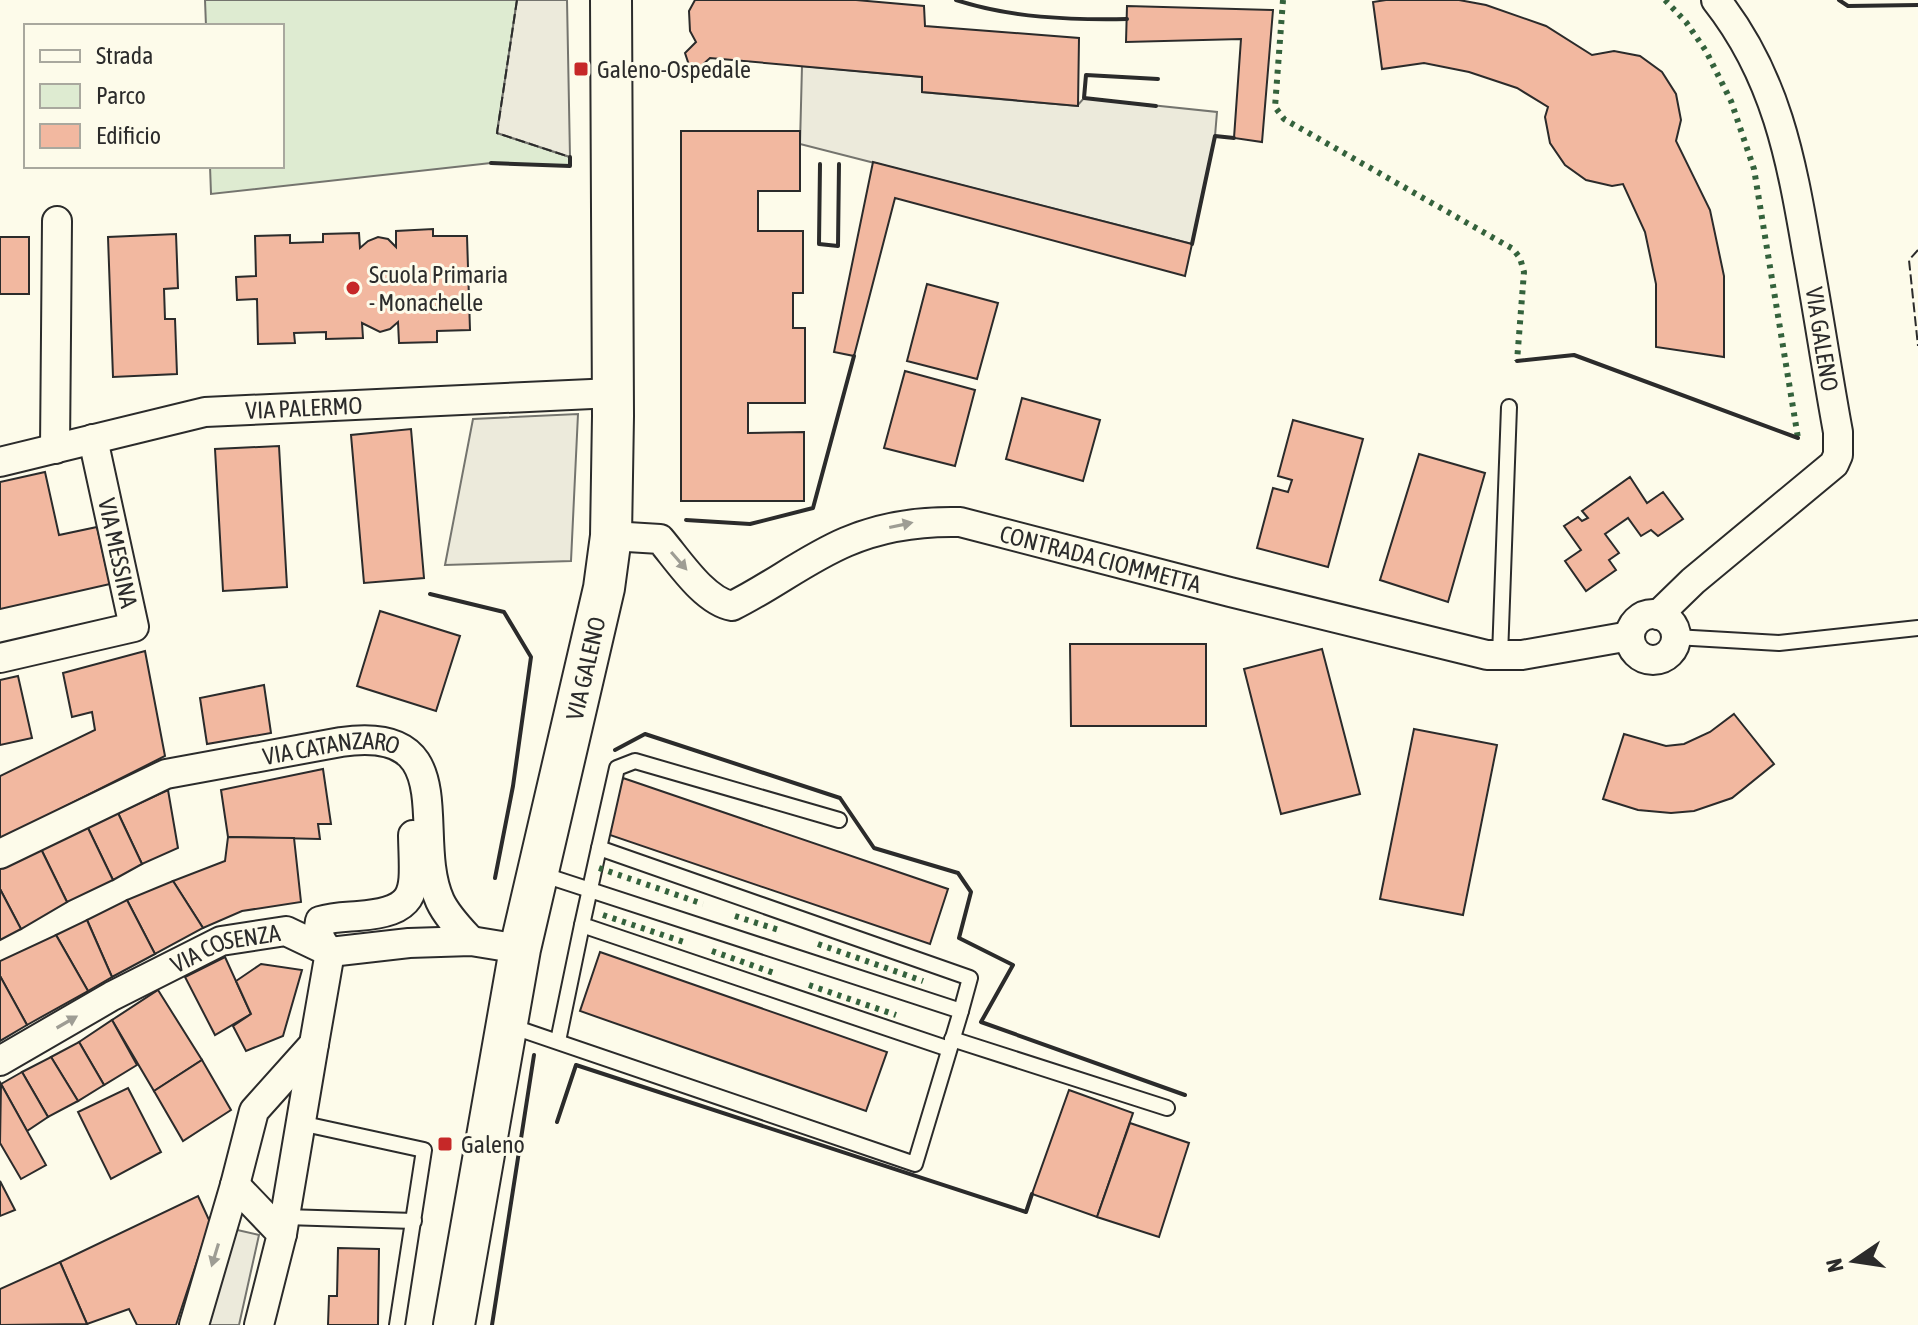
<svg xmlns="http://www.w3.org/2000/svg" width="1918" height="1325" viewBox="0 0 1918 1325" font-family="'Asap Condensed',sans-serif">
<rect width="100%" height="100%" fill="#fdfbea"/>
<path fill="#deebd1" stroke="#74746e" stroke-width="2" d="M205,0H517L497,133L570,157V166L491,163L211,194L210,166H282V26H206Z"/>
<g fill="#eceadb" stroke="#74746e" stroke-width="2">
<path d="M517,0H567L570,157L497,133Z"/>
<path d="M802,66L922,77V92L1077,106L1084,98L1217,112L1215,136L1192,244L800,144Z"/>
<path d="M578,414L571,561L445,565L473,419Z"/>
<path d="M233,1229L259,1235L239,1325H205Z"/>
</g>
<g fill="#f2b8a0" stroke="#2b2b2b" stroke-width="2">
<path d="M695,0H856L924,6L925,26L1079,38L1078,106L922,92V77L710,58L700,67L695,68L689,65L685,53L696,42L690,31L689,11Z"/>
<path d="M1386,0H1459L1486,5L1546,26L1592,55L1614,51L1640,56L1662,72L1676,94L1681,120L1676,141L1710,210L1724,276V357L1656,347V284L1645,232L1623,184L1612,186L1586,180L1565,165L1550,143L1545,117L1548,107L1517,88L1469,72L1424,63L1382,69L1373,2Z"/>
<path d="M1127,6L1273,10L1262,142L1234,138L1241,39L1126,42Z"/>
<path d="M681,131H800V191H758V231H803V293H793V328H805V403H748V433L804,432V501H681Z"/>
<path d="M873,162L1192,244L1185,276L895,198L854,356L834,352Z"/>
<path d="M433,229V236H467L470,330L437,331V342L399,343L398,322L390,329L380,332L362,323L363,338L326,339V332L294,333L295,343L258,344L257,299L237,300L236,277L256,276L255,236L290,235V243L323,242V234L359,233L360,248L368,241L378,237L388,239L396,247V231Z"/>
<path d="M176,234L178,288L164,289L165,319H175L177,374L113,377L108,237Z"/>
<rect x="0" y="237" width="29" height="57"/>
<path d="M927,284L998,303L977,379L907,361Z"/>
<path d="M905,371L975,390L955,466L884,448Z"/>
<path d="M1022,398L1100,420L1083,481L1006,459Z"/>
<path d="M1293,420L1363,439L1328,567L1257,548L1273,488L1288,492L1292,480L1278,476Z"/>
<path d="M411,429L424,578L364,583L351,435Z"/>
<path d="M279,446L287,587L223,591L215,449Z"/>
<path d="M1419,454L1485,473L1448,602L1380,580Z"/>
<path d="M45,472L59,535L97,527L110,584L0,609V482Z"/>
<path d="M1630,477L1647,503L1663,492L1683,519L1658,536L1651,530L1641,536L1628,518L1605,534L1619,553L1609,560L1616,570L1586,591L1565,561L1581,550L1564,526L1578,517L1582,521L1588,518L1582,511Z"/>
<path d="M380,611L460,636L436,711L357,686Z"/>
<path d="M1070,644H1206V726H1071Z"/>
<path d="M1322,649L1360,794L1281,814L1244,669Z"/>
<path d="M145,651L165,756L0,839V776L95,730L92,712L72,717L63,673Z"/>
<path d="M18,676L32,738L0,745V680Z"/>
<path d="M264,685L271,733L207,744L200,698Z"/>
<path d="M1734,714L1774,764L1732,798L1694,811L1671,813L1638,810L1603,799L1624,734L1666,746L1684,744L1710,732Z"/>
<path d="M1414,729L1497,745L1463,915L1380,899Z"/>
<path d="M323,769L331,824H318L320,839L228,837L221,790Z"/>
<path d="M623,778L948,889L930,944L604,833Z"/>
<path d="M168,790L178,848L142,864L118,813Z"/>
<path d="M118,813L142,864L113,880L87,826Z"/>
<path d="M87,826L113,880L67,902L41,849Z"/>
<path d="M228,837L294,838L301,902L242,911L203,928L173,881L225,861Z"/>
<path d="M41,849L67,902L21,929L0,889V867Z"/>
<path d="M173,881L203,928L155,954L127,900Z"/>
<path d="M0,889L21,929L0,940Z"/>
<path d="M127,900L155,954L112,977L87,920Z"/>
<path d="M87,920L112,977L88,991L56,935Z"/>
<path d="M56,935L88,991L27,1025L0,976V961Z"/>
<path d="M600,952L887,1052L866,1111L580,1011Z"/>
<path d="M225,957L251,1014L215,1035L185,977Z"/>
<path d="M261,964L302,970L283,1036L246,1051L233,1026L251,1014L236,981Z"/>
<path d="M0,976L27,1025L0,1041Z"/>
<path d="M158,990L202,1060L154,1091L112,1020Z"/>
<path d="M112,1020L137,1065L104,1085L79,1042Z"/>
<path d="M79,1042L104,1085L78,1101L51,1057Z"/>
<path d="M51,1057L78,1101L48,1117L22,1072Z"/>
<path d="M202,1060L231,1110L183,1141L154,1091Z"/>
<path d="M22,1072L48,1117L27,1131L1,1084Z"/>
<path d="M1,1084L46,1165L21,1179L0,1143Z"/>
<path d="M128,1088L161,1152L111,1179L78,1112Z"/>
<path d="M1069,1090L1133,1113L1097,1217L1032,1194Z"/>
<path d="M1130,1123L1189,1143L1159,1237L1097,1217Z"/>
<path d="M0,1181L15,1210L0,1216Z"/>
<path d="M198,1196L210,1222L176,1325H137L129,1309L87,1324L60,1262Z"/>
<path d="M338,1248L379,1249L378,1325H328L329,1296H337Z"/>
<path d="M60,1262L87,1324L0,1325V1289Z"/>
</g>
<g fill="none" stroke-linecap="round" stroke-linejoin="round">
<g stroke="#2b2b2b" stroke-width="18">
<g id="lane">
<path d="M1675,637L1779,643L1918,628"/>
<path d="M1500,656L1509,407"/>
<path d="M599,848L617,768L635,761L839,820"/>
<path d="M508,1025L915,1164L961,1011L541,874"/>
<path d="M952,1039L1167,1108"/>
<path d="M558,1041L582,925"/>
<path d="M949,1049L582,925L599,848L970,978L961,1011"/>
<path d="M300,1123L424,1150L397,1325"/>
<path d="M285,1217L414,1221"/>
</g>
</g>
<g stroke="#2b2b2b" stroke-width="32">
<g id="street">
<path d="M55,449L57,221"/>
<path id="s1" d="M0,462L205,412L613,393"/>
<path id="s2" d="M611,536L660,539C678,560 704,601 732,606C771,587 806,559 846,542C883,526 920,521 960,522L1230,592L1487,655H1522L1630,636"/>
<circle cx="1653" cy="637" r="23"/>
<path d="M1658,615L1693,581L1834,464L1838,455V432C1827,372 1818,311 1807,251C1791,158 1776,76 1716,0"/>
<path d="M0,658L134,627L93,439"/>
<path id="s3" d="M0,854L166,774L341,742C465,724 410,836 440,901C447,916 460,929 471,941"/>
<path d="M330,952C320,941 317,935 320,921C333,917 345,917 358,916C422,911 414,890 413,835"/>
<path id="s4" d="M0,1061L112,996L221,941L286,931L330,952L409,943L471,941L520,949"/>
<path d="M235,1185L282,1234L259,1325"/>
<path d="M282,1234L314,1044"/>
<path d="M194,1325L235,1185L254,1111L314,1044L330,952"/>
</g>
</g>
<g stroke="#2b2b2b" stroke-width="44">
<g id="secondary">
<path id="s5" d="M454,1325L520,949L604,588L611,536L613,416L611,0"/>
</g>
</g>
<use href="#lane" stroke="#fdfbea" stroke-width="14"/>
<use href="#street" stroke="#fdfbea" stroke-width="28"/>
<use href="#secondary" stroke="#fdfbea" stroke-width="40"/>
<g stroke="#34623c" stroke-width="6" stroke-dasharray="4 6" stroke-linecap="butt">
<path d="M1283,0L1275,107L1284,119L1513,249L1520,258L1524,272L1517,361"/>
<path d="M1665,0L1686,22L1706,51L1731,101L1754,169L1798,438"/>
<path d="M599,868L703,904"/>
<path d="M603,915L687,943"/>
<path d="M735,916L782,931"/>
<path d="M818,944L923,981"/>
<path d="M712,951L774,973"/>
<path d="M809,985L896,1015"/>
</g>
<g stroke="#2b2b2b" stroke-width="2" stroke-dasharray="10 4" stroke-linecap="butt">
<path d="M517,0L497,133L570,157"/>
<path d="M1918,250L1909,260L1918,346"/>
</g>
<g stroke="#2b2b2b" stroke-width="4">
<path d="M956,0C1012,18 1069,20 1127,19"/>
<path d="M1839,0L1848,6L1918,5"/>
<path d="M1156,106L1084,98L1086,75L1158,79"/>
<path d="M491,163L570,166V157"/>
<path d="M820,164L819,244L838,246L839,164"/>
<path d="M1192,244L1215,136L1234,138"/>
<path d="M1517,361L1574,355L1798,438"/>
<path d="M686,520L750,524L813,508L854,356"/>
<path d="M430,594L504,612L531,657L513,786L495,878"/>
<path d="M615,750L645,734L840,798L874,848L958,873L971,892L959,938L1013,965L981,1022L1185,1095"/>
<path d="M557,1122L576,1065L1026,1212L1032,1194"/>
<path d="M492,1325L534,1055"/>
</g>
</g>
<defs><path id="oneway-solid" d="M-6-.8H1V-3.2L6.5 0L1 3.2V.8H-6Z" transform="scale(2)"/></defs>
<g fill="#9e9d94">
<use href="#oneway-solid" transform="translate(901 525) rotate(-12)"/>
<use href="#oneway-solid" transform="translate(679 561) rotate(49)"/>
<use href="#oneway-solid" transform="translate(67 1022) rotate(-30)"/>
<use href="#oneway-solid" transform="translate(215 1255) rotate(107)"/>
</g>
<g fill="#c62828" stroke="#fdfbea" stroke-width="3">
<rect x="573" y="61" width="16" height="16" rx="4"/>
<circle cx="353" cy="288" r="8"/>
<rect x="437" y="1136" width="16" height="16" rx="4"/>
</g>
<g text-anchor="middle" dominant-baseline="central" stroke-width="6" stroke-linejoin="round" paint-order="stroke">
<g font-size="24" fill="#2b2b2b" stroke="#fdfbea" text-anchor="start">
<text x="597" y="69">Galeno-Ospedale</text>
<text x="369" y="274">Scuola Primaria<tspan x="369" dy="28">- Monachelle</tspan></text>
<text x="461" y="1144">Galeno</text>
</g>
<g font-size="24" fill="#2b2b2b" stroke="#fdfbea">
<text transform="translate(1822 339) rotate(81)">VIA GALENO</text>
<text stroke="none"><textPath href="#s1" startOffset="310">VIA PALERMO</textPath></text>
<text transform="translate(118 553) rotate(78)">VIA MESSINA</text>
<text stroke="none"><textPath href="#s2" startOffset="542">CONTRADA CIOMMETTA</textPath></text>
<text stroke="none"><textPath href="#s5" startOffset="670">VIA GALENO</textPath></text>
<text stroke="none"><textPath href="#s3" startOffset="352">VIA CATANZARO</textPath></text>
<text stroke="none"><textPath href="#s4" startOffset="254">VIA COSENZA</textPath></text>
</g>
</g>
<rect x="24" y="24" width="260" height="144" fill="#fdfbea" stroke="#a9a89e" stroke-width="2"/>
<rect x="40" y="50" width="40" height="12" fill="#fdfbea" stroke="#a9a89e" stroke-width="2"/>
<text x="96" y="64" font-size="24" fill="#2b2b2b">Strada</text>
<rect x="40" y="84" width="40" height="24" fill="#deebd1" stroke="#a9a89e" stroke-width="2"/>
<text x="96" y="104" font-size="24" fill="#2b2b2b">Parco</text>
<rect x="40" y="124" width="40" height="24" fill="#f2b8a0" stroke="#a9a89e" stroke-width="2"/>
<text x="96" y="144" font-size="24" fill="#2b2b2b">Edificio</text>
<g transform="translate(1854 1261) rotate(257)" stroke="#fdfbea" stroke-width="6" paint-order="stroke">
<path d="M0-6L14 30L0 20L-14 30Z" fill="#2b2b2b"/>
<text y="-12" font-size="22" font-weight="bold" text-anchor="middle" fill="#2b2b2b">N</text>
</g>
</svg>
